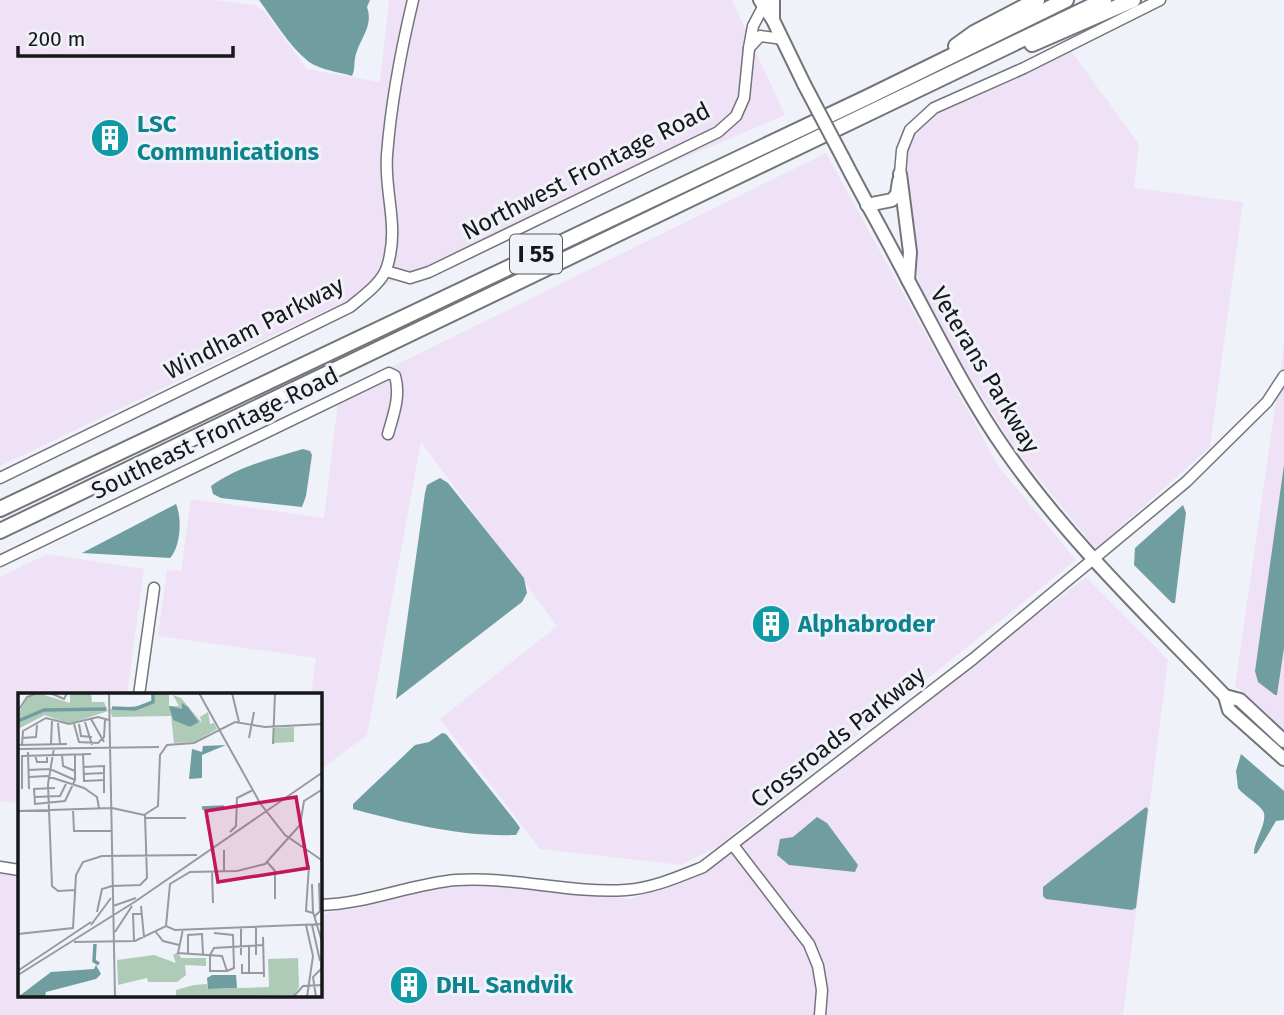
<svg xmlns="http://www.w3.org/2000/svg" width="1284" height="1015" viewBox="0 0 1284 1015" font-family="'Fira Sans',sans-serif">
<rect width="100%" height="100%" fill="#eff2f9"/>
<g fill="#f0e2f6">
<path d="M0,0H216L255,5L265,12L307,69L380,82L389,0H732L785,115L329,309L0,466Z"/>
<path d="M1069,48L1139,144L1134,188L1243,202L1210,447L1096,549L1014,448L938,326L918,279L904,173V155L910,137L921,122L941,108Z"/>
<path d="M826,153L999,467L1076,560L717,847L681,865L540,849L440,719L557,626L421,442L367,735L320,770V695H311L316,658L158,636L167,570L181,571L191,499L324,518L339,393Z"/>
<path d="M1284,345V729L1235,686Z"/>
<path d="M47,554L144,569L127,695H19V803L0,801V577Z"/>
<path d="M1086,577L1168,660L1123,1015H0V874L19,876V996H320V914L364,907L422,890L485,885L630,899L695,877L746,842Z"/>
</g>
<g fill="#709ea0">
<path d="M259,0H370L367,7C374,27 359,39 355,58C354,65 355,70 352,76C339,72 321,70 309,62C289,46 274,20 259,0Z"/>
<path d="M303,449L310,451L312,455L306,496L302,507L221,498L213,494L211,486C237,467 273,458 303,449Z"/>
<path d="M1284,465V648L1277,695H1275L1258,682L1255,671Z"/>
<path d="M440,478L448,483L524,578L527,593L522,602L396,699L425,493L427,485Z"/>
<path d="M176,504C182,518 181,546 170,558L82,553Z"/>
<path d="M1183,505L1186,513L1175,603H1172L1134,565L1135,548Z"/>
<path d="M442,733L446,734L516,822L520,828L516,835C460,837 406,823 353,809V804L415,745L429,742Z"/>
<path d="M1241,754L1284,791V820L1276,821L1257,853L1254,854C1253,842 1269,821 1263,811C1258,803 1244,796 1238,788L1236,771Z"/>
<path d="M1146,807L1148,809L1136,908L1132,910L1046,899L1043,896V887L1048,883Z"/>
<path d="M817,817L827,823L858,865L855,872L789,865L777,855L780,839L793,837Z"/>
</g>
<g fill="none" stroke-linecap="round" stroke-linejoin="round">
<g stroke="#73757b" stroke-width="13">
<g id="minor">
<path d="M763,7L753,26L749,48L760,36L783,39"/>
<path d="M900,174L902,150L910,130L934,108L1024,68L1160,0"/>
<path d="M386,271L410,278L429,272L718,132L736,116L744,98L749,48"/>
<path d="M0,478L350,307C363,296 382,283 387,267C400,226 384,194 387,155C391,103 401,50 413,0"/>
<path d="M0,561L389,373L395,376C401,396 393,416 388,434"/>
<path d="M139,695L154,588"/>
<path d="M733,845L809,944L818,966L822,990L820,1015"/>
<path d="M0,867L19,870"/>
<path d="M320,905C367,904 410,884 456,880C513,876 570,894 626,890C653,888 678,877 703,867L973,659L1186,482L1267,402L1284,376"/>
</g>
</g>
<g stroke="#73757b" stroke-width="16">
<g id="major">
<path d="M760,0L773,20L804,84"/>
<path d="M773,0V20"/>
<path d="M843,158C864,199 887,239 908,280C939,338 968,397 1006,451C1069,541 1149,617 1225,696L1229,710L1284,759"/>
<path d="M900,174L910,252L908,280"/>
<path d="M867,205L892,200L897,194L899,181"/>
<path d="M1225,696L1240,700L1284,741"/>
</g>
</g>
<g stroke="#73757b" stroke-width="18">
<g id="highway">
<path d="M1032,44L1133,0"/>
<path d="M956,46L974,33L1037,0"/>
<path d="M0,509L868,97L1066,0"/>
<path d="M0,531L1104,0"/>
</g>
</g>
<use href="#minor" stroke="#fff" stroke-width="10"/>
<use href="#major" stroke="#fff" stroke-width="12"/>
<use href="#highway" stroke="#fff" stroke-width="14"/>
<g stroke="#73757b" stroke-width="16" stroke-linecap="butt">
<path id="major-bridge" d="M804,84L843,158"/>
</g>
<use href="#major-bridge" stroke="#fff" stroke-width="12"/>
</g>
<defs>
<g id="building-disc" transform="scale(2.0125)"><circle r="9.5" fill="#0f9aa8" stroke="#eff2f9"/><path d="M-4-6H4V6H1V3H-1V6H-4ZM-2.5-4.3h1.7v1.8h-1.7ZM.8-4.3h1.7v1.8H.8ZM-2.5-1h1.7V.8h-1.7ZM.8-1h1.7V.8H.8Z" fill="#fff"/></g>
</defs>
<g fill-rule="evenodd">
<use href="#building-disc" x="110" y="138"/>
<use href="#building-disc" x="771" y="624"/>
<use href="#building-disc" x="409" y="985"/>
</g>
<g text-anchor="middle" dominant-baseline="central" stroke-width="6" stroke-linejoin="round" paint-order="stroke">
<rect fill="#eff2f9" stroke="#57595c" stroke-width="2" x="510" y="234.5" width="52" height="39" rx="5"/>
<g font-size="23" font-weight="bold" fill="#161719">
<text x="536" y="254">I 55</text>
</g>
<g font-size="24" font-weight="bold" fill="#0d838f" stroke="#eff2f9" text-anchor="start">
<text x="137" y="124">LSC<tspan x="137" dy="28">Communications</tspan></text>
<text x="798" y="624">Alphabroder</text>
<text x="436" y="985">DHL Sandvik</text>
</g>
<g font-size="24" fill="#161719" stroke="#eff2f9">
<text transform="translate(586 171) rotate(-27)">Northwest Frontage Road</text>
<text transform="translate(254 328) rotate(-27)">Windham Parkway</text>
<text transform="translate(985 370) rotate(59)">Veterans Parkway</text>
<text transform="translate(215 433) rotate(-26)">Southeast Frontage Road</text>
<text transform="translate(838 737) rotate(-38)">Crossroads Parkway</text>
</g>
</g>
<g transform="translate(18 693)">
<rect width="304" height="304" fill="#eff2f9"/>
<path d="M20,0L52,10V0H73L74,9H86L90,18L51,31L27,22L0,36V22L10,3ZM137,0H151V13H161L155,2L163,5L184,30L182,24L190,19L192,31L196,30L199,36L176,49L156,50L153,23L94,24L92,16L136,11ZM164,11L170,14L181,29L172,34L154,26V16H164ZM276,34V49L256,50V35ZM160,259L163,265H188V273L167,272L168,282L159,289H130L129,285L100,292L99,267L136,262L158,270L155,262ZM280,265L281,294L276,302L158,304V297L176,292L189,291L190,296L251,294L250,266Z" fill="#aecbb8" fill-rule="evenodd"/>
<path d="M164,10L170,14L181,29L172,34L155,27L151,13L164,16ZM208,52L184,62V85L171,86L174,56L184,59L185,53ZM78,272L83,281L78,286L28,299L27,304H0L33,279L76,276ZM194,282H218L219,295L190,296L189,285Z" fill="#709ea0"/>
<path fill="none" stroke="#709ea0" stroke-width="3.5" d="M94,15L117,16L135,9V0M0,28L26,17L88,16M184,115L206,114M77,251L76,268L81,271"/>
<path fill="none" stroke="#989a9f" stroke-width="2" d="M32,0L46,6L49,0M91,0L97,304M181,0L242,110L267,142L305,168M214,0L221,29M0,18L9,4L19,0M73,26L86,49M67,29L74,52M40,30L42,51M56,31L61,49L80,50L86,44L87,27M61,31L63,43L74,44M4,45L18,44L19,32M231,45L236,19M33,51L34,28M255,51L257,0M0,52L49,51M4,52L5,38L28,25L51,31L80,24L91,27M36,55L30,91L34,193L40,198L58,197M0,56L141,54M10,59L11,96M65,60L66,88L87,87M44,61L45,73L57,78M17,62L19,69H29V62M65,74L86,73V100M10,77L32,76L57,87M65,81L87,80M11,84L29,83L66,95L79,104L81,115M4,96V63L73,61M15,96L37,95M16,96L17,111L47,108L57,87V61M16,104L42,103L48,91M94,115L126,122L140,113L142,62L149,52L176,50L217,29L247,34L305,31M55,116L56,138H93M0,118L94,115M128,125H168M212,139L218,133L219,105L235,97M206,157V179M249,169L257,178V206M291,172L288,218L295,220M194,179L195,210M294,191L295,219L305,252M95,193L122,192L129,185L127,122M95,213L118,205M123,213L126,244M79,219L84,196L94,193M297,223L302,218L301,190M73,232L93,205M288,232L295,263L289,304M294,232L302,268M148,233L152,191L172,179L219,178L247,171L282,132L286,108L305,96M238,234V262M223,235V262M165,236L160,260L204,263L209,278M137,238L145,248L161,252M97,239L114,213M196,240L215,242L216,275L209,278M0,241L55,235L58,182L65,169L84,163L179,162M245,244L246,284M116,248L115,221H124M56,249L117,248L148,233L157,237L305,231M231,252V280M170,261V242L184,241L185,261M192,262L196,255L245,252M192,262V278H209M224,271V280H246M1,277L73,229M0,282L118,208L305,79M275,304L285,293L305,292M298,304L295,284L305,274"/>
<path fill="#c2185b" fill-opacity="0.15" stroke="#c2185b" stroke-width="3.5" d="M278,104L290,175L200,189L188,118Z"/>
<rect width="304" height="304" fill="none" stroke="#161719" stroke-width="3.5"/>
</g>
<path d="M18 46v10h215v-10" fill="none" stroke="#161719" stroke-width="3.5"/>
<text x="28" y="46" font-size="21" fill="#161719" stroke="#eff2f9" stroke-width="5" paint-order="stroke">200 m</text>
</svg>
